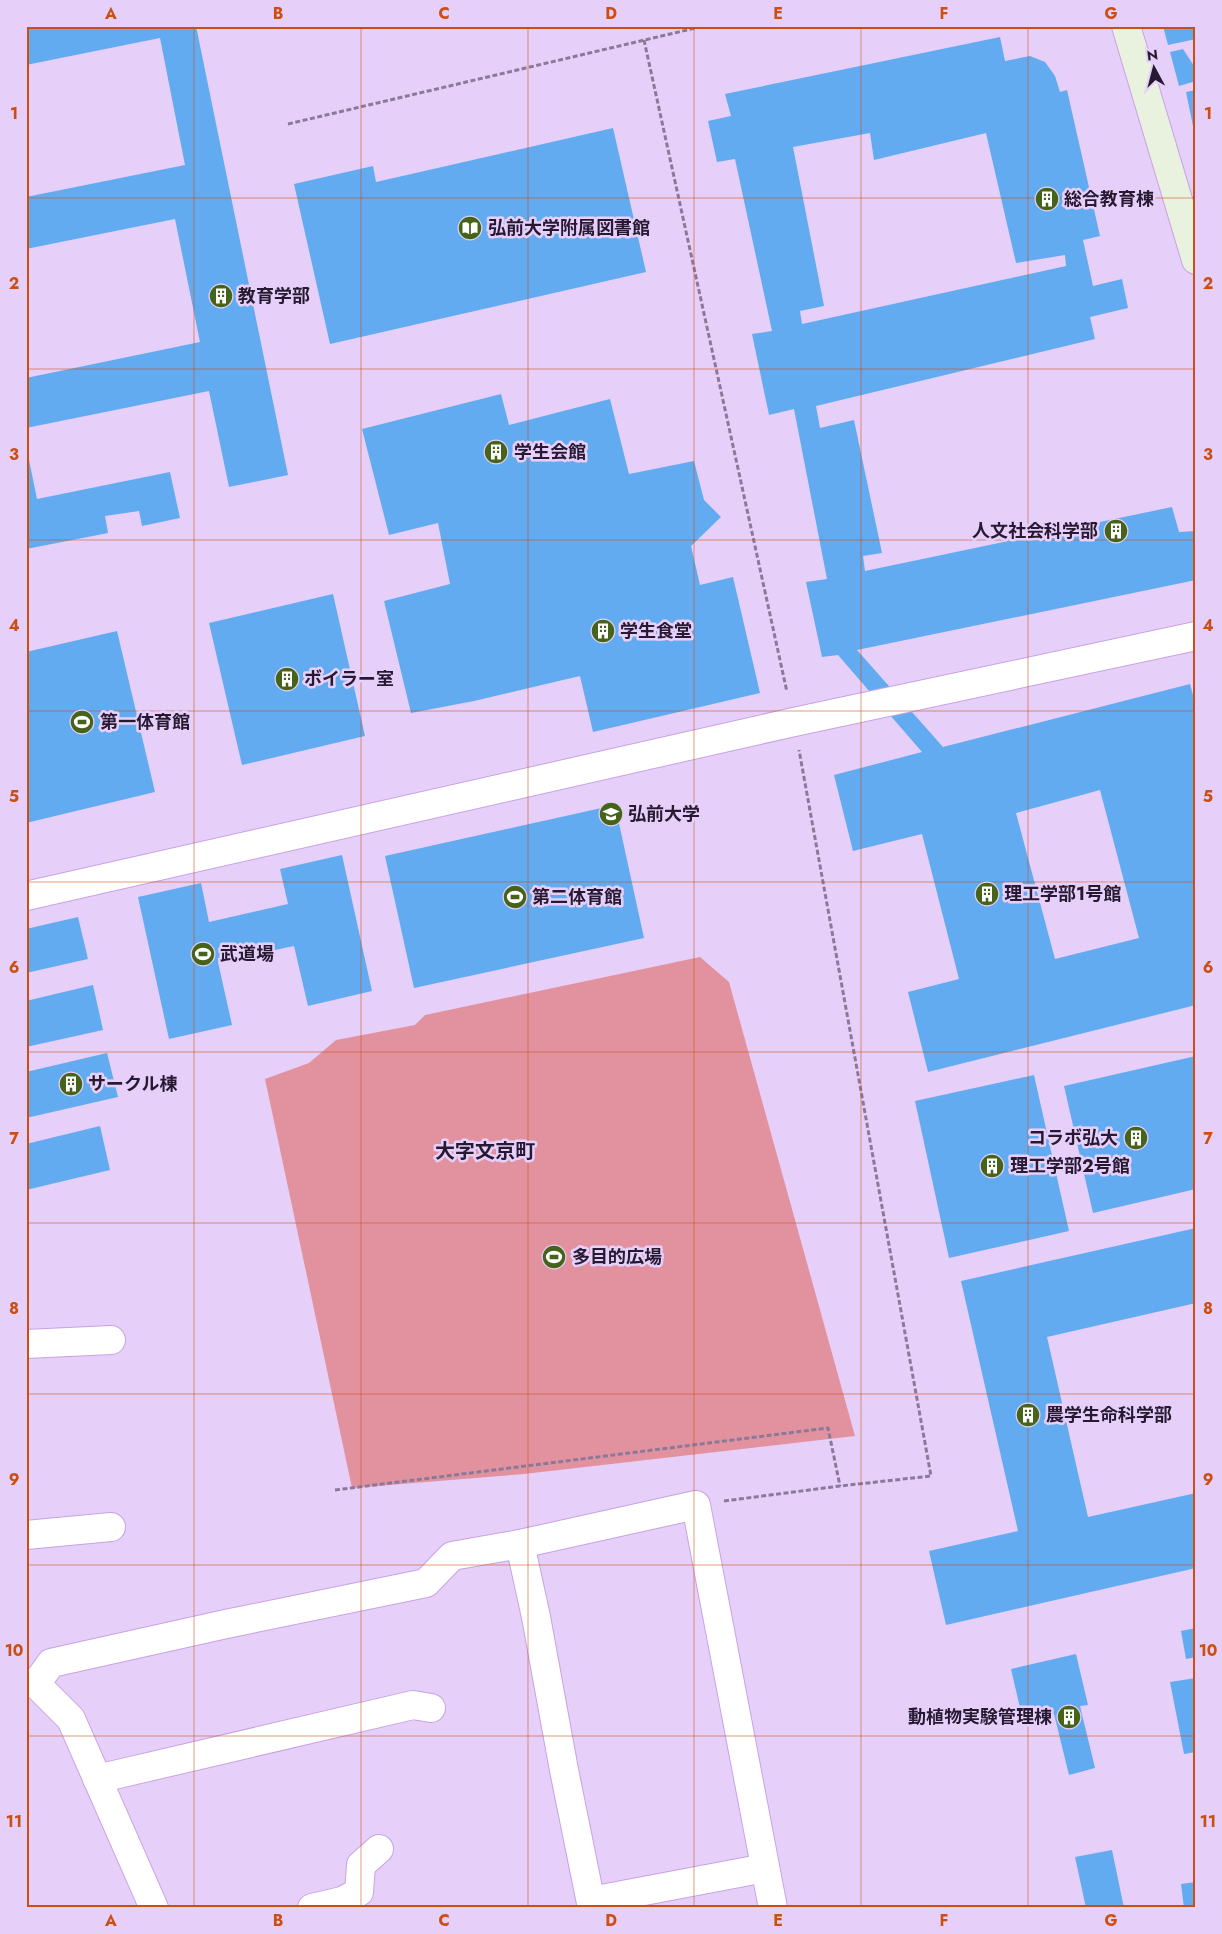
<svg xmlns="http://www.w3.org/2000/svg" width="1222" height="1934" viewBox="0 0 1222 1934" font-family="Jost,'Noto Sans JP',sans-serif">
<rect width="100%" height="100%" fill="#e6d0f9"/>
<path fill="#e2929f" d="M700,957L729,982L855,1436L524,1474L352,1488L265,1079L309,1063L336,1040L415,1025L425,1015Z"/>
<g fill="#62abf1" fill-rule="evenodd">
<path d="M26,26H196L288,475L229,487L209,391L26,428V378L200,342L175,219L26,249V197L185,165L160,38L26,65Z"/>
<path d="M1163,26H1196V39L1168,45Z"/>
<path d="M1000,37L1005,61L1030,56L1045,62L1055,76L1060,92L1067,90L1100,236L1083,240L1093,286L1122,279L1128,308L1090,317L1095,339L816,406L820,428L854,420L882,553L863,556L865,571L1172,507L1179,532L1196,531V580L857,650L943,747L1190,684L1196,706V1005L928,1072L908,992L959,979L922,834L853,851L834,775L922,752L838,655L822,657L806,582L827,579L794,409L769,415L752,334L772,331L735,159L717,162L708,121L731,116L725,94ZM870,133L874,160L986,133L1016,263L1065,255L1066,266L802,324L800,311L824,306L793,147ZM1100,790L1139,938L1055,959L1016,813Z"/>
<path d="M1183,49L1196,69V81L1179,86L1170,52Z"/>
<path d="M1196,90V126H1193L1186,92Z"/>
<path d="M613,128L646,272L330,344L294,184L373,166L376,182Z"/>
<path d="M501,394L509,425L610,399L629,474L694,461L704,500L721,517L691,546L700,585L733,577L760,693L593,732L580,676L474,701L411,713L384,601L450,584L438,523L389,535L362,429Z"/>
<path d="M27,450L37,499L170,472L180,518L142,526L139,511L105,516L108,533L26,549Z"/>
<path d="M333,594L365,736L242,765L209,623Z"/>
<path d="M117,631L155,792L26,823V652Z"/>
<path d="M615,805L644,938L414,988L385,856Z"/>
<path d="M342,855L372,991L308,1006L294,946L218,962L232,1025L169,1039L138,897L201,883L209,922L288,904L280,869Z"/>
<path d="M78,917L88,959L26,973V929Z"/>
<path d="M93,985L103,1030L26,1047V1001Z"/>
<path d="M107,1053L118,1097L26,1118V1072Z"/>
<path d="M1196,1056V1189L1093,1213L1064,1086Z"/>
<path d="M1034,1075L1069,1231L949,1258L915,1101Z"/>
<path d="M100,1126L110,1170L26,1190V1144Z"/>
<path d="M1196,1228V1303L1047,1337L1088,1517L1196,1493V1568L946,1625L929,1551L1018,1531L961,1281Z"/>
<path d="M1196,1628V1657L1186,1659L1181,1631Z"/>
<path d="M1076,1654L1088,1705L1080,1706L1095,1768L1069,1775L1054,1714L1023,1721L1011,1669Z"/>
<path d="M1196,1678V1752L1184,1754L1170,1682Z"/>
<path d="M1112,1850L1124,1908H1086L1075,1857Z"/>
<path d="M1196,1882V1908H1184L1181,1884Z"/>
</g>
<g fill="none" stroke-linecap="round" stroke-linejoin="round">
<g stroke="#c7a2e5" stroke-width="30">
<g id="minor">
<path d="M26,896L794,722L1196,636"/>
<path d="M26,1344L111,1340"/>
<path d="M26,1535L111,1527"/>
<path d="M520,1544L696,1505L773,1908"/>
<path d="M26,1682L36,1684L71,1719L154,1908"/>
<path d="M36,1684L51,1663L226,1624L426,1583L452,1556L520,1544L536,1617L564,1770L592,1908"/>
<path d="M97,1779L413,1705L431,1708"/>
<path d="M591,1901L765,1868"/>
<path d="M312,1908L342,1901L359,1892L361,1865L379,1849"/>
</g>
</g>
<g stroke="#c7a2e5" stroke-width="30">
<path id="secondary" d="M1126,26L1196,260"/>
</g>
<g stroke="#8b799a" stroke-width="3" stroke-dasharray="5 2.5" stroke-linecap="butt">
<path d="M644,40L787,692"/>
<path d="M288,124L704,26"/>
<path d="M335,1490L828,1428L840,1486"/>
<path d="M724,1501L840,1486L931,1476L799,750"/>
</g>
<use href="#minor" stroke="#fff" stroke-width="28"/>
<use href="#secondary" stroke="#e8f2de" stroke-width="28"/>
</g>
<path fill="none" stroke="#cb4f12" stroke-width="1" stroke-opacity="0.55" d="M194,26V1908M361,26V1908M528,26V1908M694,26V1908M861,26V1908M1028,26V1908M26,198H1196M26,369H1196M26,540H1196M26,711H1196M26,882H1196M26,1052H1196M26,1223H1196M26,1394H1196M26,1565H1196M26,1736H1196"/>
<defs>
<g id="building-disc" transform="scale(1.25)"><circle r="9.5" fill="#456419" stroke="#e6d0f9"/><path d="M-4-6H4V6H1V3H-1V6H-4ZM-2.5-4.3h1.7v1.8h-1.7ZM.8-4.3h1.7v1.8H.8ZM-2.5-1h1.7V.8h-1.7ZM.8-1h1.7V.8H.8Z" fill="#fff"/></g>
<g id="library-disc" transform="scale(1.25)"><circle r="9.5" fill="#456419" stroke="#e6d0f9"/><path d="M-6-4Q-3-5.5-.7-3.5V5Q-3 3-6 4ZM6-4Q3-5.5 .7-3.5V5Q3 3 6 4Z" fill="#fff"/></g>
<g id="stadium-disc" transform="scale(1.25)"><circle r="9.5" fill="#456419" stroke="#e6d0f9"/><path d="M0-5a6.5 5 0 1 0 0 10a6.5 5 0 1 0 0-10ZM-3.5-1.8h7v3.6h-7Z" fill="#fff"/></g>
<g id="university-disc" transform="scale(1.25)"><circle r="9.5" fill="#456419" stroke="#e6d0f9"/><path d="M0-5L7-2L0 1L-7-2ZM-4 1L0 2.5L4 1V4Q0 6-4 4Z" fill="#fff"/></g>
</defs>
<g fill-rule="evenodd">
<use href="#building-disc" x="1047" y="199"/>
<use href="#library-disc" x="470" y="228"/>
<use href="#building-disc" x="221" y="296"/>
<use href="#building-disc" x="496" y="452"/>
<use href="#building-disc" x="1116" y="531"/>
<use href="#building-disc" x="603" y="631"/>
<use href="#building-disc" x="287" y="679"/>
<use href="#stadium-disc" x="82" y="722"/>
<use href="#university-disc" x="611" y="814"/>
<use href="#building-disc" x="987" y="894"/>
<use href="#stadium-disc" x="515" y="897"/>
<use href="#stadium-disc" x="203" y="954"/>
<use href="#building-disc" x="71" y="1084"/>
<use href="#building-disc" x="1136" y="1138"/>
<use href="#building-disc" x="992" y="1166"/>
<use href="#stadium-disc" x="554" y="1257"/>
<use href="#building-disc" x="1028" y="1415"/>
<use href="#building-disc" x="1069" y="1717"/>
</g>
<g text-anchor="middle" dominant-baseline="central" stroke-width="5" stroke-linejoin="round" paint-order="stroke">
<g font-size="18" font-weight="bold" fill="#271932" stroke="#e6d0f9" text-anchor="start">
<text x="1064" y="199">総合教育棟</text>
<text x="488" y="228">弘前大学附属図書館</text>
<text x="238" y="296">教育学部</text>
<text x="514" y="452">学生会館</text>
<text x="1098" y="531" text-anchor="end">人文社会科学部</text>
<text x="620" y="631">学生食堂</text>
<text x="304" y="679">ボイラー室</text>
<text x="100" y="722">第一体育館</text>
<text x="628" y="814">弘前大学</text>
<text x="1004" y="894">理工学部1号館</text>
<text x="532" y="897">第二体育館</text>
<text x="220" y="954">武道場</text>
<text x="88" y="1084">サークル棟</text>
<text x="1118" y="1138" text-anchor="end">コラボ弘大</text>
<text x="1010" y="1166">理工学部2号館</text>
<text x="572" y="1257">多目的広場</text>
<text x="1046" y="1415">農学生命科学部</text>
<text x="1052" y="1717" text-anchor="end">動植物実験管理棟</text>
</g>
<g font-size="20" font-weight="bold" fill="#271932" stroke="#e6d0f9">
<text x="485" y="1151">大字文京町</text>
</g>
</g>
<rect width="1222" height="1934" fill="none" stroke="#e6d0f9" stroke-width="55"/>
<g transform="translate(1154 68) rotate(353)" stroke="#e6d0f9" stroke-width="4" paint-order="stroke">
<path d="M0-4L9 19L0 12L-9 19Z" fill="#271932"/>
<text y="-8" font-size="14" font-weight="bold" text-anchor="middle" fill="#271932">N</text>
</g>
<rect x="28" y="28" width="1166" height="1878" fill="none" stroke="#cb4f12" stroke-width="2"/>
<g font-size="16" text-anchor="middle" font-weight="bold" fill="#cb4f12">
<text x="111" y="19">A</text>
<text x="278" y="19">B</text>
<text x="444" y="19">C</text>
<text x="611" y="19">D</text>
<text x="778" y="19">E</text>
<text x="944" y="19">F</text>
<text x="1111" y="19">G</text>
<text x="14" y="119">1</text>
<text x="1208" y="119">1</text>
<text x="14" y="289">2</text>
<text x="1208" y="289">2</text>
<text x="14" y="460">3</text>
<text x="1208" y="460">3</text>
<text x="14" y="631">4</text>
<text x="1208" y="631">4</text>
<text x="14" y="802">5</text>
<text x="1208" y="802">5</text>
<text x="14" y="973">6</text>
<text x="1208" y="973">6</text>
<text x="14" y="1144">7</text>
<text x="1208" y="1144">7</text>
<text x="14" y="1314">8</text>
<text x="1208" y="1314">8</text>
<text x="14" y="1485">9</text>
<text x="1208" y="1485">9</text>
<text x="14" y="1656">10</text>
<text x="1208" y="1656">10</text>
<text x="14" y="1827">11</text>
<text x="1208" y="1827">11</text>
<text x="111" y="1926">A</text>
<text x="278" y="1926">B</text>
<text x="444" y="1926">C</text>
<text x="611" y="1926">D</text>
<text x="778" y="1926">E</text>
<text x="944" y="1926">F</text>
<text x="1111" y="1926">G</text>
</g>
</svg>
